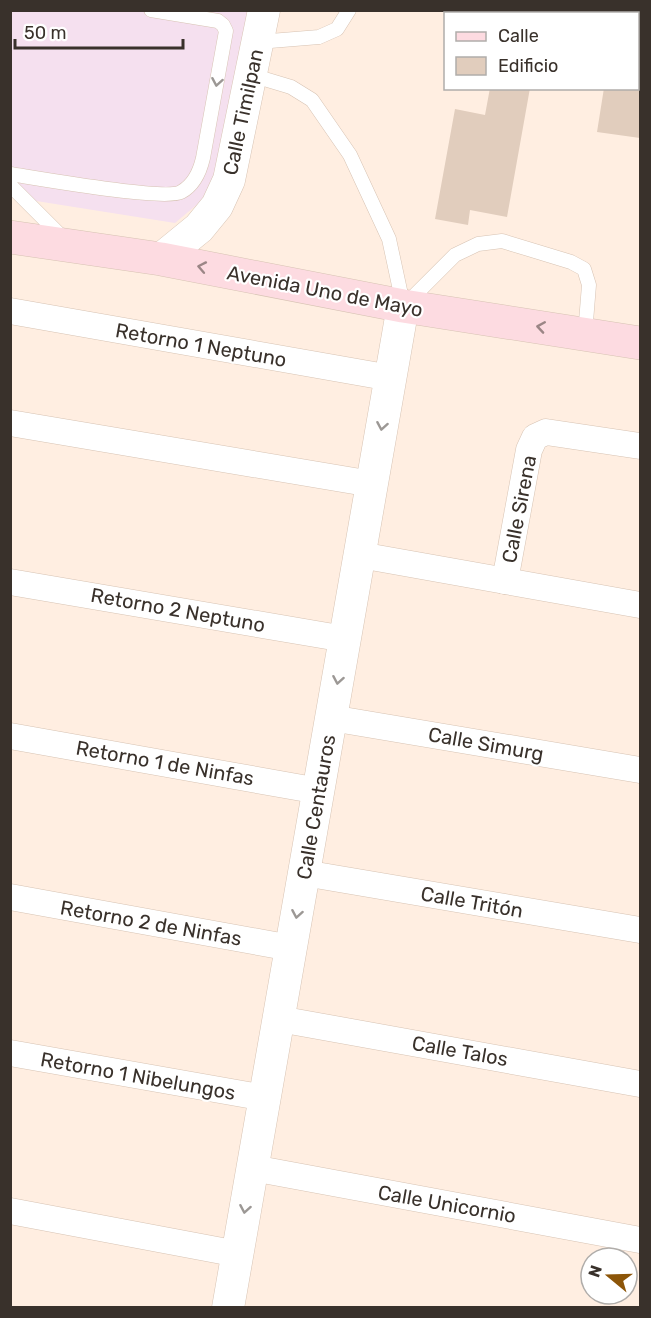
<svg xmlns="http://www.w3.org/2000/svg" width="651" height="1318" viewBox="0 0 651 1318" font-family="Rubik,sans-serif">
<rect width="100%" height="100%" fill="#ffeee1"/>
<path fill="#f5e0ef" d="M10,11H250L218,173L200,202L175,223L11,197Z"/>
<g fill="#e1cdbd">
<path d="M525,10H627L626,14H525Z"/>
<path d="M638,43H640V138L597,132L604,88H638Z"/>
<path d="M490,88H530L507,217L470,210L468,225L435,219L455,109L485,115Z"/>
</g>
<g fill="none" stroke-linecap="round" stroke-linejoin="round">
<g stroke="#d7c3b3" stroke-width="15">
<g id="service">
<path d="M258,42L319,37L337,29L349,10"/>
<path d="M251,75L291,87L312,100L350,155L389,239L403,304"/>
<path d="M10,174C36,178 165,201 181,192C194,185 200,171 203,158L226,31L223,25L218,21L151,10"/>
<path d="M10,185L63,238"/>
<path d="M407,303L455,255L478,244L502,241L571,262L584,269L589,285L585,334"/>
</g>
</g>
<g stroke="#d7c3b3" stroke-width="27">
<g id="minor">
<path d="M10,311L391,378"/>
<path d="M10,423L372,484"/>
<path d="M360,555L640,605"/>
<path d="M505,581L529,450L535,437L546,432L640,446"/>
<path d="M10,582L345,639"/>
<path d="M331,718L640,770"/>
<path d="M10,736L319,791"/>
<path d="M304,873L640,930"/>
<path d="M10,897L291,948"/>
<path d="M279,1019L640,1084"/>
<path d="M10,1053L265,1098"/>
<path d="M253,1168L640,1240"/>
<path d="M10,1211L238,1254"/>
</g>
</g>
<g stroke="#d7c3b3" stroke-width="33">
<g id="tertiary">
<path d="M161,259L199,228L217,206L229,180L264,10"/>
<path d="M228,1308L403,306"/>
</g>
</g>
<g stroke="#d7c3b3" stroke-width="34">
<path id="secondary" d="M10,237L161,259L403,306L640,343"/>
</g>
<use href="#service" stroke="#fff" stroke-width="14"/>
<use href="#minor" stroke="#fff" stroke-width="26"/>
<use href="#tertiary" stroke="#fff" stroke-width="32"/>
<use href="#secondary" stroke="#fddbe1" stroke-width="33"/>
</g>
<defs><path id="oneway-chevron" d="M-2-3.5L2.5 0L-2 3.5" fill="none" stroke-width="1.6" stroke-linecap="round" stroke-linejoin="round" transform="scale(1.5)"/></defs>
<g stroke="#9c9895">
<use href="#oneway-chevron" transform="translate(217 82) rotate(100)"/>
<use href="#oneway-chevron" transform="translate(382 426) rotate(100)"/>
<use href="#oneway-chevron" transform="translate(338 680) rotate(100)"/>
<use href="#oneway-chevron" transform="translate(297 914) rotate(100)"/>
<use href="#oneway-chevron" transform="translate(245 1209) rotate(100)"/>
</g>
<g stroke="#9b8686">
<use href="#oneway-chevron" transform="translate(202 267) rotate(-169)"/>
<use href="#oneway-chevron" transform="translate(541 327) rotate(-171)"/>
</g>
<g text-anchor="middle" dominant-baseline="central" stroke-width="4.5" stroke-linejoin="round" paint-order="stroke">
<g font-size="20" fill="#39312b" stroke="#fff">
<text transform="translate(243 112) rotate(-78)">Calle Timilpan</text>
<text transform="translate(325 291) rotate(11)">Avenida Uno de Mayo</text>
<text transform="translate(201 345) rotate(10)">Retorno 1 Neptuno</text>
<text transform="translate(519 509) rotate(-79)">Calle Sirena</text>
<text transform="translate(178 610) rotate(10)">Retorno 2 Neptuno</text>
<text transform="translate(486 744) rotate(10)">Calle Simurg</text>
<text transform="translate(165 763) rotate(10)">Retorno 1 de Ninfas</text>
<text transform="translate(316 807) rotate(-80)">Calle Centauros</text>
<text transform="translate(472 902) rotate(10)">Calle Tritón</text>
<text transform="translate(151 923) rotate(10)">Retorno 2 de Ninfas</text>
<text transform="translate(460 1051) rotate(10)">Calle Talos</text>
<text transform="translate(138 1076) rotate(10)">Retorno 1 Nibelungos</text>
<text transform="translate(447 1204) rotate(10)">Calle Unicornio</text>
</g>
</g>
<rect width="651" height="1318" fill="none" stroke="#39312b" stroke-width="24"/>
<rect x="444" y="12" width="195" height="78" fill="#ffffff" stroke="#b0adaa" stroke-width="1.5"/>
<rect x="456" y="32" width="30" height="9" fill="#fddbe1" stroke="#b0adaa" stroke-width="1.5"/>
<text x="498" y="42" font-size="18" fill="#39312b">Calle</text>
<rect x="456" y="57" width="30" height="18" fill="#e1cdbd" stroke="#b0adaa" stroke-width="1.5"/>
<text x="498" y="72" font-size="18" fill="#39312b">Edificio</text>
<g transform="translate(609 1276) rotate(289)"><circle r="28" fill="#ffffff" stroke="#b0adaa" stroke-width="1.5"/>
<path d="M0-4.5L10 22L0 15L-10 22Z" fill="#8c5508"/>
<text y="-9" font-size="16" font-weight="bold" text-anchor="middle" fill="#39312b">N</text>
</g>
<path d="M15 39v9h168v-9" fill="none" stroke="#39312b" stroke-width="3"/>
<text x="24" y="39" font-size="18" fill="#39312b" stroke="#ffffff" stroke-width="4.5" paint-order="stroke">50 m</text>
</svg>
